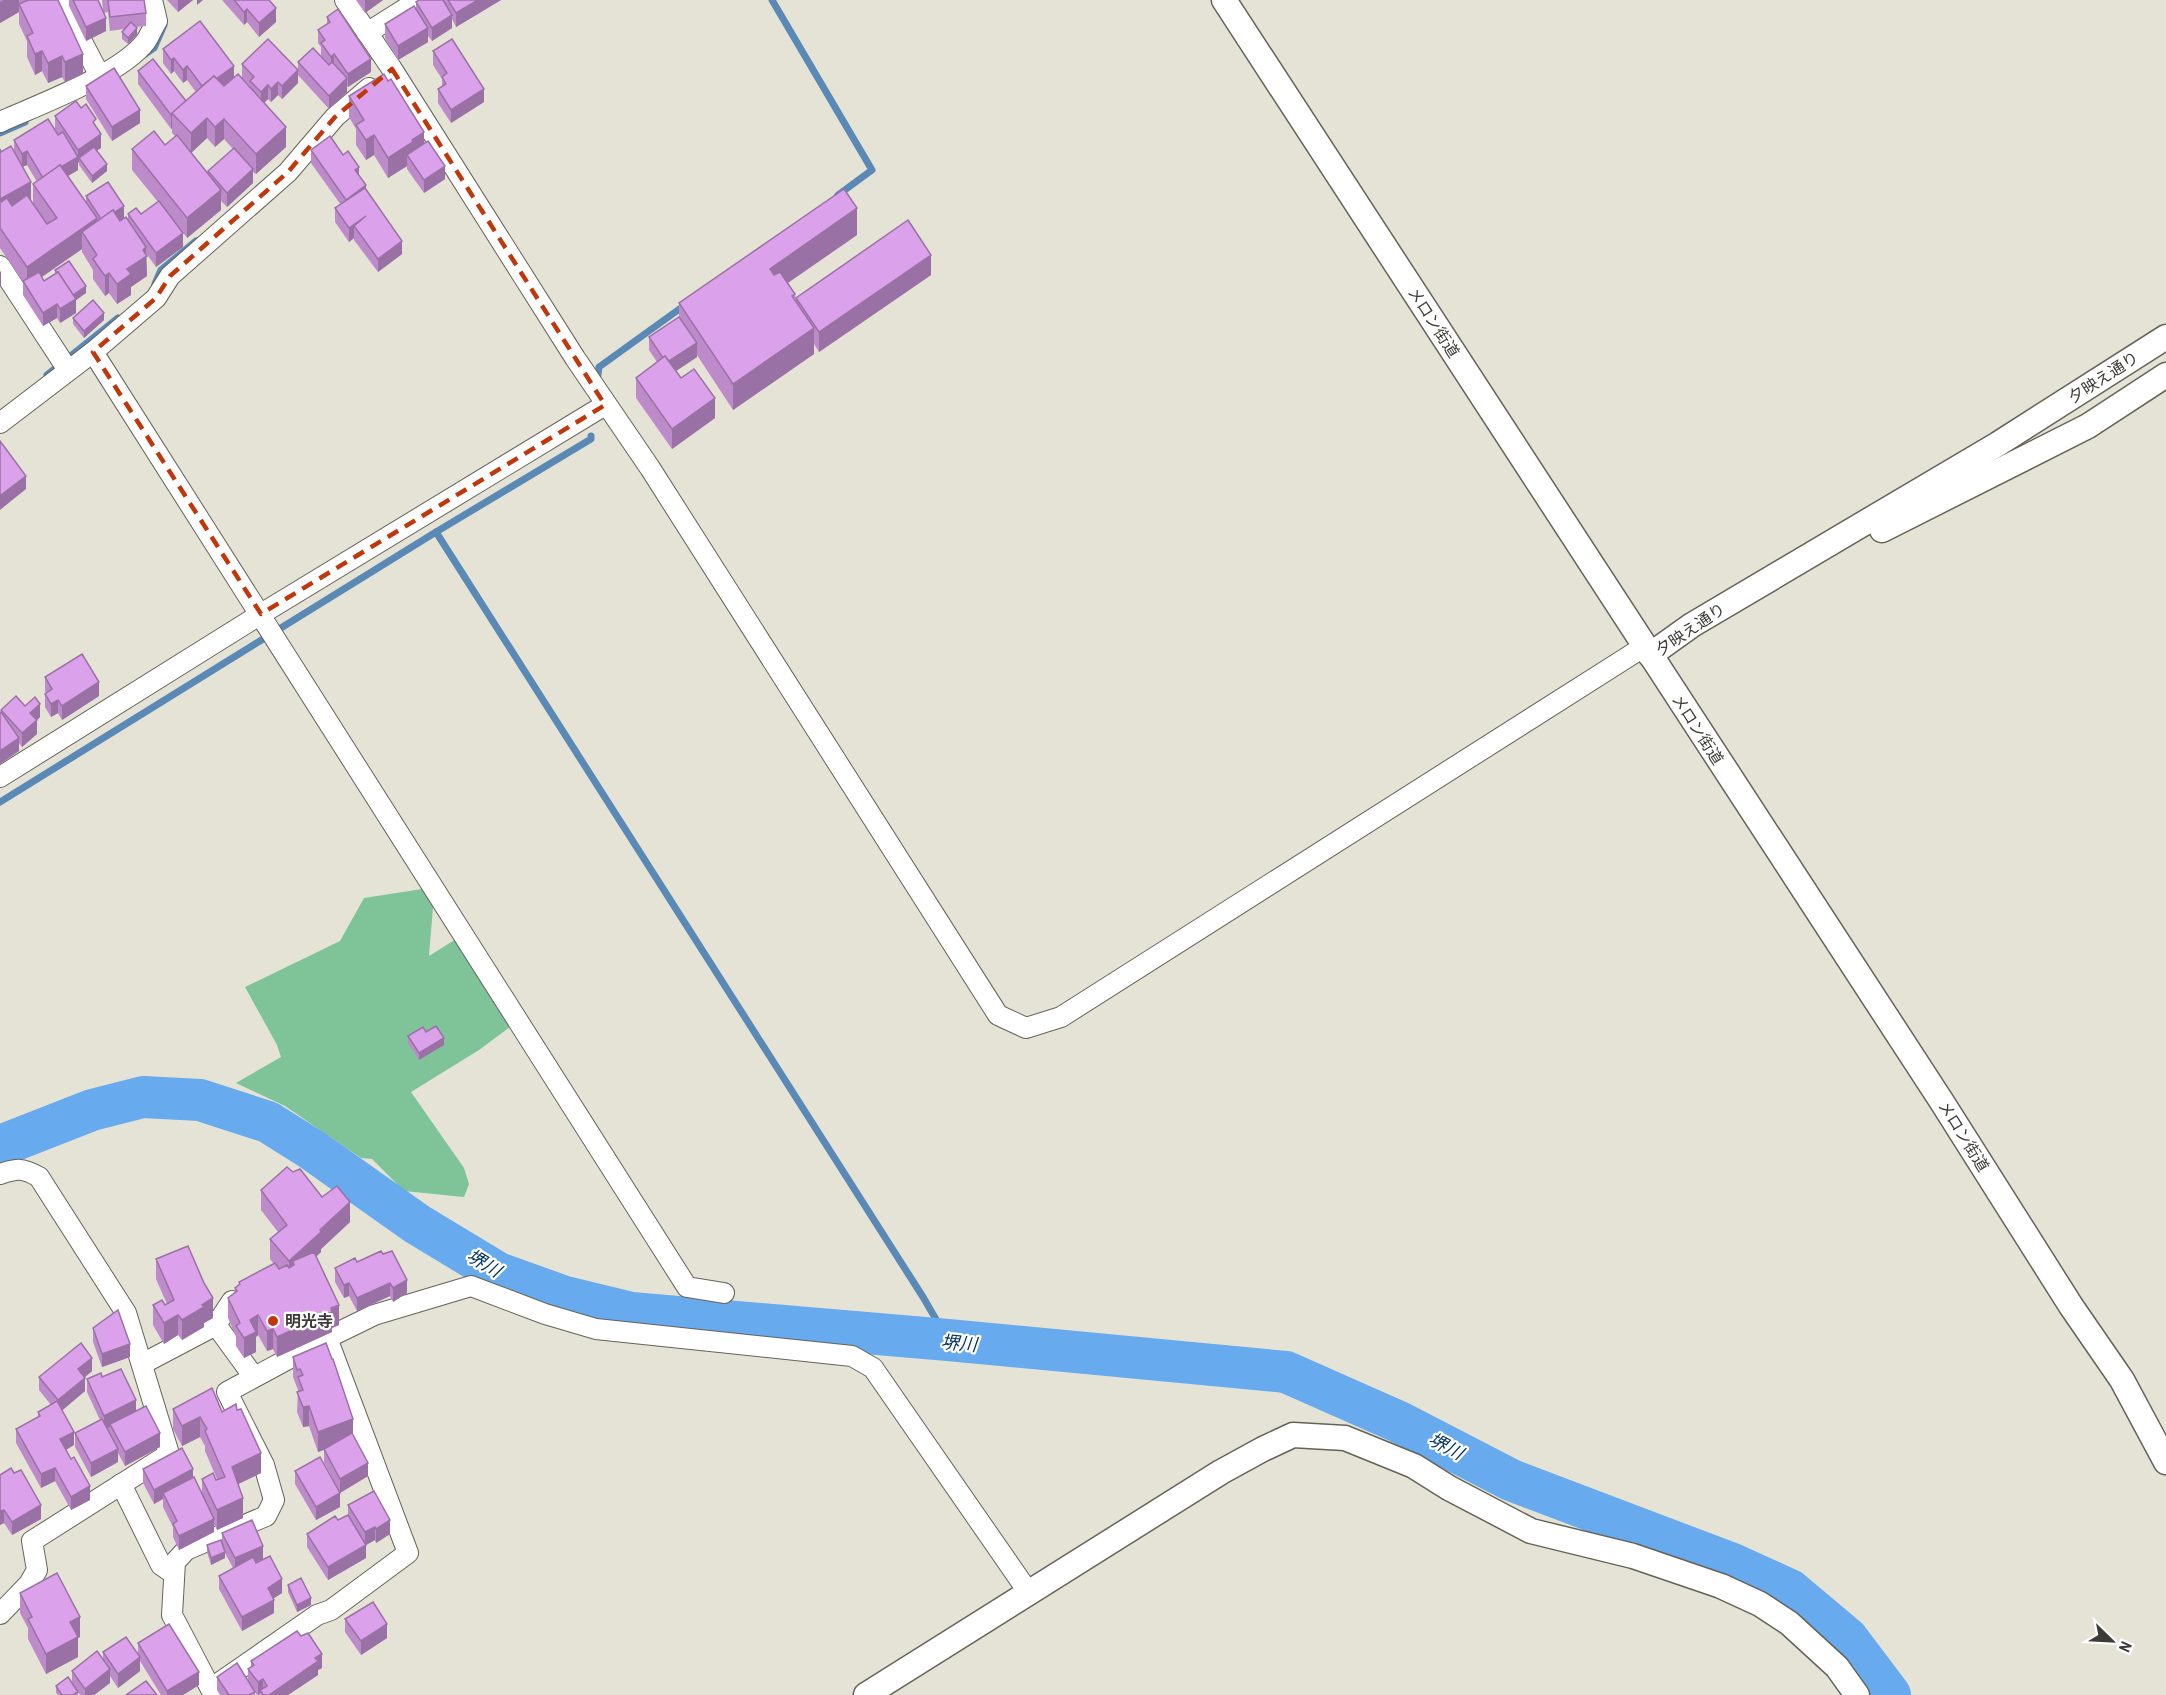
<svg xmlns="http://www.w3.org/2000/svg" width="2166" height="1695" viewBox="0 0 2166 1695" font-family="'Archivo Narrow','Noto Sans JP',sans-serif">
<rect width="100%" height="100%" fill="#e5e3d6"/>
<path fill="#7ec498" d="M422,889L433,907L429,956L456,939L510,1027L479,1050L411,1092L464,1168L469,1184L464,1197L404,1191L372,1159L361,1158L285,1106L236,1083L281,1057L277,1045L245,987L340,941L364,898Z"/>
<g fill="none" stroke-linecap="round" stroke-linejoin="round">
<g stroke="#5a89b6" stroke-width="7">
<path d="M772,0L872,170L838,195"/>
<path d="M144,55L154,48L164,25"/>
<path d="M0,133L25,122"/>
<path d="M155,284L161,270L196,241"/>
<path d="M47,375L118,318"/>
<path d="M597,381L599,367L685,305"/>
<path d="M436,532L591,439V436"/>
<path d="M0,802L436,532L923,1297L948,1340"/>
</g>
<path stroke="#67aaed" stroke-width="42" d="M0,1146L92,1110L143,1097L200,1100L268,1122L311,1149L417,1224L498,1273L565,1297L631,1313L948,1340L1286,1372L1399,1422L1511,1480L1735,1565L1790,1590L1847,1638L1890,1695"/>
<g stroke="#656358" stroke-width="22">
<g id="minor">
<path d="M60,0L100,76"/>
<path d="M345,0L392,69L575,358L650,468L998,1015L1026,1028L1061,1017L1645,646"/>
<path d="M367,33L419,0"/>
<path d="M0,122C38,105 122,74 146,41C150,35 153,27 157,21L152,0"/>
<path d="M0,266L68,370"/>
<path d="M93,352L687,1287L724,1293"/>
<path d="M0,423L93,352L156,298L170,276L288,172L335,117L369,88"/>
<path d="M0,777L261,614L605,405"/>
<path d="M0,1174C18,1168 23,1168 39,1177L126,1313L169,1454L32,1541L37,1570L29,1584L0,1614"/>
<path d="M216,1325L254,1377"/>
<path d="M142,1364L216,1325L232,1301"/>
<path d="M121,1484L161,1565L174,1574"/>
<path d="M219,1683L317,1615L331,1610L408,1553L327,1338"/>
<path d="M214,1695L172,1615L175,1562L186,1550L266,1516L274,1500L264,1465L227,1392L327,1338L374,1315L471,1286L545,1314L596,1329L852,1356L873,1368L1029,1593"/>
</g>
</g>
<g stroke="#656358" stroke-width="27">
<g id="tertiary">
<path d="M1224,0L1942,1102L2071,1306L2122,1380L2166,1462"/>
<path d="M1882,530L2088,426L2166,375"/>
<path d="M1650,655L1692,625L1998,444L2166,337"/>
<path d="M866,1695L1221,1472L1263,1449L1293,1435L1345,1438L1414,1466L1449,1488L1531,1531L1633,1556L1721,1586L1760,1604L1789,1623L1837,1667L1857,1695"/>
</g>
</g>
<use href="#minor" stroke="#fff" stroke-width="20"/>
<use href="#tertiary" stroke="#fff" stroke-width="24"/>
</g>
<g fill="#bd8aca" fill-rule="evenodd">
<path d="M0,0H58L83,74L65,82L62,77L48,83L42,71L35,75L27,57V41L19,24V12L0,23Z"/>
<path d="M69,0H98L103,11L102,0H144L146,13V26L136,27L137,35L128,44L122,39V32L124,29L110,31L108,12L104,13L106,31L86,41L69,6Z"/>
<path d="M167,0H193L178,12Z"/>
<path d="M222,0H269L276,22L259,37L247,22L244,25Z"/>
<path d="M356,0H383L365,13Z"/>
<path d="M419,0H501L456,27L452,19V28L432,41L428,36V42L398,60L385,38V24L416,8V2Z"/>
<path d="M327,17L371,72L347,87V92L329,109L298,75V62L321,56V47L318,43V30L327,24Z"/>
<path d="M163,49L234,78L250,87V86L242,78V64L298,83L282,99L278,95L271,102L268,99L264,103L286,147L256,174L253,172V183L227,207L221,201V210L187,238L182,231L183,247L156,267L146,253L147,276L131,287V295L117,304L109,293L105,296L93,279V270L82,252V249L42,277L44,281L55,274V270L86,293L76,300V313L60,323L57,318L43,326L23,295V282L0,248V149L1,152H14V140L58,135L55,129V116L96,127L101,148L97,150L107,171L92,183L79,165V162L78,163V170L68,176L86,202V196L124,219L128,220V214H141L158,202L132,170V149L165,145L176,137L172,133V128L171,129L138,84V71L186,101L196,92L187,80L183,83L174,71L171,74L163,63ZM207,138L215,147L224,139L233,149L208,173L191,153ZM27,165L37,182L33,184V204L31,200L22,167Z"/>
<path d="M433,51L484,102L451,123L438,103V89L442,87V79L433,65Z"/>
<path d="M86,86L140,123L112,141L86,99Z"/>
<path d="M349,96L424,143L445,179L424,193L407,169V166L388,178L374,155L366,160L356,145V129L349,117Z"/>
<path d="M311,150L359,176L402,254L378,272L354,240V238L349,242L335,222V208L341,205L311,163Z"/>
<path d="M857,235L788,283L795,294L796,301V298L931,275L819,352L814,344V354L733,410L697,355V357L676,371L681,378L715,418L672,449L636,398V378L657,362L649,350V337L679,317V303Z"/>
<path d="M73,318L104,320L84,338L73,324Z"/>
<path d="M45,677L99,696L62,720L58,713L51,717L45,707V694L46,693L45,691Z"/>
<path d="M25,706L40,717L37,720V734L22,747L19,743V751L0,764V713H1V710Z"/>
<path d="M426,1032L444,1045L419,1060L408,1043V1036Z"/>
<path d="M261,1190L322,1197L350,1222L321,1249V1252L316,1257L339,1325L332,1328V1332L277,1357L273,1349L267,1351L258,1335L256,1337V1352L244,1358L236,1346V1337L228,1318V1298L235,1292V1288L239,1285V1282L274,1264L270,1259V1239L278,1232L261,1210Z"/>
<path d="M156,1259L213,1318L204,1323V1327L182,1340L178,1335L164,1344L153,1325V1305H165L167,1304L156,1279Z"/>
<path d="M357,1262L407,1293L393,1302L390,1296L357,1311L349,1296L344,1298L335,1282V1268Z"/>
<path d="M93,1328L130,1357L102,1367L93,1342Z"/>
<path d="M293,1357L353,1436L368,1476L340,1493L324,1462V1450L318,1452L309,1426L303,1427L297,1412L298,1390L293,1377Z"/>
<path d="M92,1371L85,1377V1391L62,1410L74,1445L66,1450L90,1500L71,1510L55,1481L41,1488L16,1443V1429L38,1417V1412L51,1405L39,1390V1377Z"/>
<path d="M102,1377L136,1411L160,1447L125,1466L118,1453V1462L91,1477L75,1447V1433L100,1420L87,1392V1379Z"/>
<path d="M173,1409L222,1412L237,1410L261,1473L238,1484L243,1518L217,1530L214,1524V1532L179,1550L173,1537V1527L163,1507V1499L154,1504L143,1483V1469L193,1478L202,1493V1479H217L205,1451V1446L200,1437L182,1446L173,1429Z"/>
<path d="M295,1471L340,1507L316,1520L295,1484Z"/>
<path d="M0,1475L41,1519L12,1535L4,1523L0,1525Z"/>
<path d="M348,1505L390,1534L376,1543L375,1540L366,1545V1558L328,1580L307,1547V1534L348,1516Z"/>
<path d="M222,1533L263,1559L255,1562L282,1593L274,1598V1613L242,1631L219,1589V1576L233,1568L224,1551L225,1558L211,1565L207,1552V1545L222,1544Z"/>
<path d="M288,1585L311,1605L297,1612L288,1592Z"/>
<path d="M20,1593L80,1637L78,1638V1657L46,1674L28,1639V1628L20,1613Z"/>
<path d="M345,1619L387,1638L361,1655L345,1632Z"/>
<path d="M138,1643L199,1685L183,1695H161L140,1661V1671L118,1688L110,1676V1683L94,1695H80L78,1692V1695H58L56,1693V1686L72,1683V1671L103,1660V1652L138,1653Z"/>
<path d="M251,1661L322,1668L318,1670V1675L288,1695H260V1694L257,1695L255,1692V1695H220L217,1690V1677L248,1681V1669L251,1667Z"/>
</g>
<g fill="#9a71a4">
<path d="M4,0H19V12L0,23V2Z"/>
<path d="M178,0H193L178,12Z"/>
<path d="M197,0H203L197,5Z"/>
<path d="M365,0H383L365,13Z"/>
<path d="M478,0H501L456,27V13Z"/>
<path d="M276,8V22L259,37V23Z"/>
<path d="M247,9V22L244,25V12Z"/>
<path d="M452,15V28L432,41V28Z"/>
<path d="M106,18V31L86,41V27Z"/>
<path d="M137,28V35L128,44V38Z"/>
<path d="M428,28V42L398,60V46Z"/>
<path d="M42,51V71L35,75V54Z"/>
<path d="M83,54V74L65,82V62Z"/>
<path d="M334,54V68L331,70V57Z"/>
<path d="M62,56V77L48,83V63Z"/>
<path d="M174,58V71L171,74V60Z"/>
<path d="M371,59V72L348,87V74Z"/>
<path d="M187,66V80L183,83V70Z"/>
<path d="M234,66V79L204,102V88Z"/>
<path d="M298,70V83L282,99V86Z"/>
<path d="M347,78V92L329,109V96Z"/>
<path d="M278,82V95L271,102V89Z"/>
<path d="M268,85V99L261,106V92Z"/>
<path d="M484,89V102L451,123V110Z"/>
<path d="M140,110V123L112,141V127Z"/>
<path d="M172,114V128L171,129V115Z"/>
<path d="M207,118V138L191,153V133Z"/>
<path d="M224,119V139L215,147V127Z"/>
<path d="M286,127V147L256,174V154Z"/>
<path d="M424,132V152L407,155V166L388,178V158L412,140Z"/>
<path d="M101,134V148L81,161L79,158V162L78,163V170L43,191V178L78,157V150Z"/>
<path d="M374,135V155L366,160V140Z"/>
<path d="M27,151V165L22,167V154Z"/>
<path d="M107,164V171L92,183V176Z"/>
<path d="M445,166V179L424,193V180Z"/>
<path d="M359,167V180L355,170Z"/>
<path d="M253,169V183L227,207V193Z"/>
<path d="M31,182V202L0,219V199Z"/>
<path d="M366,185V199L346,213V200Z"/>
<path d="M221,190V210L187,238V218Z"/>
<path d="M124,206V220L102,234V221Z"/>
<path d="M857,208V235L770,295V269Z"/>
<path d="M366,216L354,226V238L349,242V228Z"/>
<path d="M97,218V238L82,232V249L27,287V267Z"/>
<path d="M183,233V247L156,267V253Z"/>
<path d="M402,241V254L378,272V259Z"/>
<path d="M146,247L147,276L131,287V295L117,304V284L143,250Z"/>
<path d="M931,255V275L819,352V332Z"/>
<path d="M1,271V285L0,286V272Z"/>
<path d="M109,273V293L105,296V276Z"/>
<path d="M86,286V293L76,300V313L60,323V309L72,296Z"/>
<path d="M57,304V318L43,326V313Z"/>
<path d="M104,313V320L84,338V331Z"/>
<path d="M814,328V354L733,410V384Z"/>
<path d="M697,343V357L667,377V363Z"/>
<path d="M715,398V418L672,449V429Z"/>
<path d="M26,476V489L0,510V496Z"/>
<path d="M99,682V696L62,720V706Z"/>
<path d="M58,700V713L51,717V704Z"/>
<path d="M40,704V717L37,720V734L22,747V733L30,713Z"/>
<path d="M19,738V751L0,764V751Z"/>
<path d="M444,1038V1045L419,1060V1053Z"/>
<path d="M350,1202V1222L321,1249V1252L294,1276V1265L293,1261V1277L289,1281V1261Z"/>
<path d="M407,1280V1293L393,1302V1288Z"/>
<path d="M349,1283V1296L344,1298V1285Z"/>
<path d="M390,1283V1296L357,1311V1298Z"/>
<path d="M213,1298V1318L204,1323V1327L182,1340V1320L202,1305Z"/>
<path d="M339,1305V1325L332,1328V1332L277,1357V1337Z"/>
<path d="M178,1315V1335L164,1344V1323Z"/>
<path d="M258,1315V1335L256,1337V1352L244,1358V1338L250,1320Z"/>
<path d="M273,1329V1349L267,1351V1331Z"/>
<path d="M130,1344V1357L102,1367V1354Z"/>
<path d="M92,1358V1371L78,1383V1369Z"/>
<path d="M85,1378V1391L58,1414V1400Z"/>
<path d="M136,1400V1414L110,1424V1427L104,1430V1416Z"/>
<path d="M309,1406V1426L303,1427V1407Z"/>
<path d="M200,1417V1437L182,1446V1426Z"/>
<path d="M353,1419V1439L318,1452V1432Z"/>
<path d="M74,1432V1445L60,1453V1439Z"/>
<path d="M160,1433V1447L125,1466V1452Z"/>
<path d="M118,1449V1462L91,1477V1463Z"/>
<path d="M261,1453V1473L232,1487V1467Z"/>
<path d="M368,1463V1476L340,1493V1479Z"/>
<path d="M55,1468V1481L41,1488V1474Z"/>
<path d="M193,1469V1482L163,1493V1499L154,1504V1490Z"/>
<path d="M90,1486V1500L71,1510V1497Z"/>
<path d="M340,1493V1507L316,1520V1507Z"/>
<path d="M243,1498V1518L217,1530V1510Z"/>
<path d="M41,1505V1519L12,1535V1522Z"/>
<path d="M4,1510V1523L0,1525V1511Z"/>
<path d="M214,1519V1532L179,1550V1536Z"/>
<path d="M390,1520V1534L376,1543V1529Z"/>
<path d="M375,1527V1540L366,1545V1558L328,1580V1567L365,1546V1532Z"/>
<path d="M263,1546V1559L235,1572V1558Z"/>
<path d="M225,1552V1558L211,1565V1558Z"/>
<path d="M282,1579V1593L268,1602V1588Z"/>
<path d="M311,1598V1605L297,1612V1605Z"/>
<path d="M274,1600V1613L242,1631V1617Z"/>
<path d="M80,1617V1637L78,1638V1657L46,1674V1654L70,1622Z"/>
<path d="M387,1624V1638L361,1655V1641Z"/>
<path d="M322,1654V1668L318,1670V1675L288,1695H269L315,1658Z"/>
<path d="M140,1657V1671L118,1688V1674Z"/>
<path d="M110,1669V1683L94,1695H85V1689Z"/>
<path d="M199,1672V1685L183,1695H167V1691Z"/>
<path d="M263,1679V1693L260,1690V1694L258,1695V1682Z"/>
</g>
<g fill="#dca1eb" stroke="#9a71a4" stroke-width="1.5">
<path d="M28,0H58L83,54L65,62L62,56L48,63L42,51L35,54L27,36L33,33L19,4Z"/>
<path d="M73,0H98L106,18L86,27Z"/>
<path d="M108,0H144L146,13L110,17Z"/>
<path d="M234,0H269L276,8L259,23L247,9L244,12Z"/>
<path d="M419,0H443L452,15L432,28L416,2Z"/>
<path d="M448,0H478L456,13Z"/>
<path d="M414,6L428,28L398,46L385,24Z"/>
<path d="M338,9L371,59L348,74L334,54L331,57L321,43L325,40L318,30L330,22L327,17Z"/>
<path d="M200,21L234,66L216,79L214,76L202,86L187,66L183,70L174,58L171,60L163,49Z"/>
<path d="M131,22L137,28L128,38L122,32Z"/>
<path d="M268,39L298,70L282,86L278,82L271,89L268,85L261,92L250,81L254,77L242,64Z"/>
<path d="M452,39L484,89L451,110L438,89L446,84L442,77L447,73L433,51Z"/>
<path d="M313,48L329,65L332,62L347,78L329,96L298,62Z"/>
<path d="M153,59L186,101L171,115L138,71Z"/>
<path d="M114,68L140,110L112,127L86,86Z"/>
<path d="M238,74L286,127L256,154L224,119L215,127L207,118L191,133L172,113L214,76L224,86Z"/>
<path d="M384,74L388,81L391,79L424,132L412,140L413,142L388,158L374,135L366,140L356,125L364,120L349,96Z"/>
<path d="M76,101L81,108L86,104L96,119L93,122L101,134L78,150L55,116Z"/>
<path d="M48,119L58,135L63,132L78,157L61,167L60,165L43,178L27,151L22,154L14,140Z"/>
<path d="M154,131L165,145L177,135L221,190L187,218L132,149Z"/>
<path d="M330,136L343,155L348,151L359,167L355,170L366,185L346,200L311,150Z"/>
<path d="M428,141L445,166L424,180L407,155Z"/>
<path d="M11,146L31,182L0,199V149L1,152Z"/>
<path d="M94,147L107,164L92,176L79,158Z"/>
<path d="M234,148L253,169L227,193L208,171Z"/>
<path d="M60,165L97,218L27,267L0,228V203L7,198L12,206L27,195L47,224L57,218L33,184Z"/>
<path d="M108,182L124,206L115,212L113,210L101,219L86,196Z"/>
<path d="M365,188L402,241L378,259L354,226L366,216L349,228L335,208Z"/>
<path d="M844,189L857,208L770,269L774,275L780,272L795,294L792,296L814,328L733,384L679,303Z"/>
<path d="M159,201L183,233L156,253L128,214L136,208L141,214Z"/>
<path d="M113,210L120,221L126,217L146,247L143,250L147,256L127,269L131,274L117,284L109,273L105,276L93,259L97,255L82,232Z"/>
<path d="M908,220L931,255L819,332L796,298Z"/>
<path d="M69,261L86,286L73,295L58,272L57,273L55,270Z"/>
<path d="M39,272L44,281L58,272L76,299L60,309L57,304L43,313L23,281Z"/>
<path d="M93,300L104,313L84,331L73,318Z"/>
<path d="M679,317L697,343L669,361L665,356L663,358L649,337Z"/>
<path d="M665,356L681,378L694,369L715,398L672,429L636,378Z"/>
<path d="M0,441L26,476L0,496Z"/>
<path d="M82,654L99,682L62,706L58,700L51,704L45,694L52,689L45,677Z"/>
<path d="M16,696L25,706L35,697L40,704L30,713L37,720L22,733L1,710Z"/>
<path d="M1,712L19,738L0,751V713Z"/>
<path d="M436,1026L444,1038L419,1053L408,1036L423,1027L426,1032Z"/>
<path d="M287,1167L293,1172L300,1169L322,1197L337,1186L350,1202L320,1230L321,1232L289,1261L270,1239L287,1225L261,1190Z"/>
<path d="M188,1246L204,1283L213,1298L202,1305L204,1307L182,1320L178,1315L164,1323L153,1305L162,1300L165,1305L174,1300L156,1259Z"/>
<path d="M381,1251L383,1254L392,1251L407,1280L393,1288L390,1283L357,1298L349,1283L344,1285L335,1268L355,1258L357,1262Z"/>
<path d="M314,1252L339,1305L331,1308L332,1312L277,1337L273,1329L267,1331L258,1315L250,1320L256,1332L244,1338L236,1326L240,1323L228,1298L237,1291L235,1288L240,1284L239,1282L275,1263L279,1269L287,1265L289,1268L294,1265L293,1261Z"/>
<path d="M118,1310L130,1344L102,1354L93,1328Z"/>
<path d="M81,1343L92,1358L78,1369L85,1378L58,1400L39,1377Z"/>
<path d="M326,1343L332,1359H333L353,1419L318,1432L309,1406L303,1407L297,1392L303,1390L298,1377L303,1375L300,1369L297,1370L293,1357Z"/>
<path d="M121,1369L136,1400L104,1416L87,1379L101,1373L102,1377Z"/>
<path d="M212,1388L222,1412L236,1404L237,1410L241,1409L261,1453L232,1467L243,1498L217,1510L202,1479L213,1473L216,1480L225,1477L205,1431L207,1429L200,1417L182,1426L173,1409Z"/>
<path d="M57,1401L74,1432L60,1439L71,1459L74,1457L90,1486L71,1497L55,1468L41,1474L16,1429L40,1416L38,1412Z"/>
<path d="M146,1406L160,1433L125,1452L110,1424Z"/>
<path d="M102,1419L118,1449L91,1463L75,1433Z"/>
<path d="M352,1433L368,1463L340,1479L324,1449Z"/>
<path d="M182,1448L193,1469L154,1490L143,1469Z"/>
<path d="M320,1457L340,1493L316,1507L295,1471Z"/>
<path d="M11,1468L14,1473L21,1470L41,1505L12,1522L4,1510L0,1511V1475Z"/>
<path d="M194,1477L214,1519L179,1536L173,1524L177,1521L163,1493Z"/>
<path d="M374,1491L390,1520L376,1529L375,1527L365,1532L348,1505Z"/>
<path d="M348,1515L366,1545L328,1567L307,1534L335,1516L338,1520Z"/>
<path d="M252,1520L263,1546L235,1558L222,1533Z"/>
<path d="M221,1540L225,1552L211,1558L207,1545Z"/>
<path d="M270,1556L282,1579L268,1588L274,1600L242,1617L219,1576L253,1557L256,1563Z"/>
<path d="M57,1573L80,1617L70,1622L78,1637L46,1654L28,1619L32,1617L20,1593Z"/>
<path d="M301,1578L311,1598L297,1605L288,1585Z"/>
<path d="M373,1602L387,1624L361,1641L345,1619Z"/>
<path d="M169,1624L199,1672L167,1691L138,1643Z"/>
<path d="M297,1631L301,1636L308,1633L322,1654L315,1658L318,1661L269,1695H263L260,1690L267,1686L263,1679L258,1682L248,1669L254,1665L251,1661Z"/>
<path d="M126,1637L140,1657L118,1674L103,1652Z"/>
<path d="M97,1651L110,1669L85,1689L72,1671Z"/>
<path d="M237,1663L255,1692L249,1695H229L217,1677Z"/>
<path d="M68,1677L78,1692L73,1695H62L56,1686Z"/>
<path d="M146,1681L157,1695H126Z"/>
</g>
<path fill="none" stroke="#c0370c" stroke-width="4.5" stroke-dasharray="12 8" stroke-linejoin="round" d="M392,69L605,405L261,614L93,352L156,298L170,276L288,172L335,117Z"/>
<circle fill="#c0370c" stroke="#fff" stroke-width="2" cx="273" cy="1321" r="6"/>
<g text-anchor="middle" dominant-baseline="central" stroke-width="4.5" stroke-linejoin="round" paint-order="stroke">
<g font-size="16" fill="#3c3b37" stroke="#fff">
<text transform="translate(1434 322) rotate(57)">メロン街道</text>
<text transform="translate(2103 377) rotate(-33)">夕映え通り</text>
<text transform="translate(1690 629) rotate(-34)">夕映え通り</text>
<text transform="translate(1698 729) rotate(57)">メロン街道</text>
<text transform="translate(1964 1136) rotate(58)">メロン街道</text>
</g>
<g font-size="16" font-weight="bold" fill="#3c3b37" stroke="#fff" text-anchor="start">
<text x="285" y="1321">明光寺</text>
</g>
<g font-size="18" font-style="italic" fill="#00315b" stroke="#fff">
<text transform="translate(484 1263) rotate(31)">堺川</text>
<text transform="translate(959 1343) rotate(5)">堺川</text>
<text transform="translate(1446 1446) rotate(28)">堺川</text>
</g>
</g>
<g transform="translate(2112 1641) rotate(114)" stroke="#ffffff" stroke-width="4.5" paint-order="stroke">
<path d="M0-4.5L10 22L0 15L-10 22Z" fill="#3c3b37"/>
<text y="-9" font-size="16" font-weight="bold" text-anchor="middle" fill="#3c3b37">N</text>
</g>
</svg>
